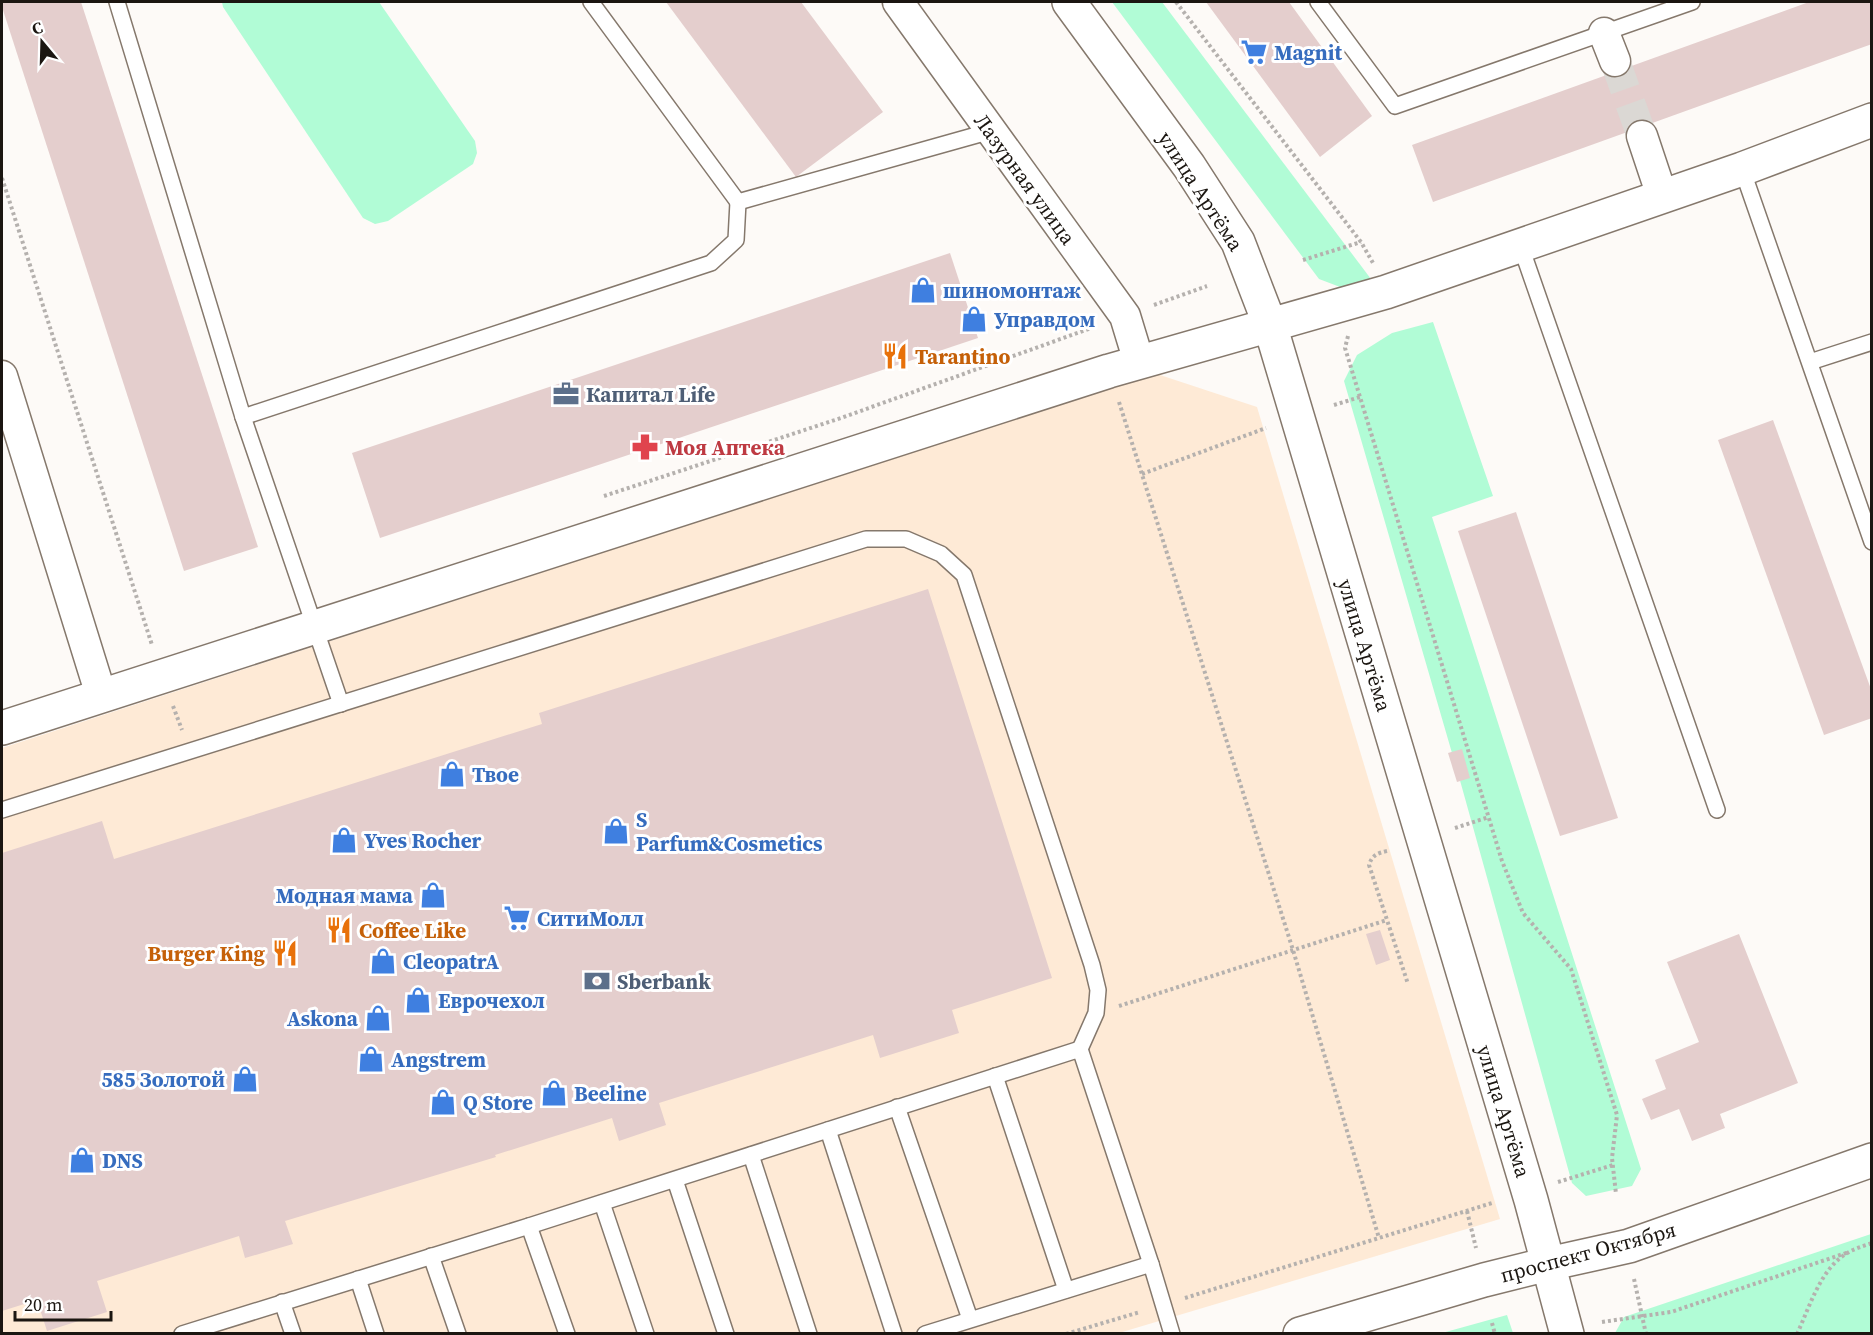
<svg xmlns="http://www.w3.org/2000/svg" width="1873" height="1335" viewBox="0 0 1873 1335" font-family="'Source Serif 4',serif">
<rect width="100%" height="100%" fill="#fdfaf7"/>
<path fill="#feead6" d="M1154,373L1257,407L1500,1219L1119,1333H2V748Z"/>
<g fill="#b1fcd6">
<path d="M222,2H379L475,141L477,153L473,164L388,221L375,224L363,218L223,7Z"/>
<path d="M1112,2H1162L1374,283L1348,290L1319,279Z"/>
<path d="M1433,322L1493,496L1432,517L1641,1169L1632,1186L1586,1196L1572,1183L1461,784L1344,381L1357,355L1392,333Z"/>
<path d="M1871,1234V1333H1615L1624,1317Z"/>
<path d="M1507,1315L1513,1333H1442Z"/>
</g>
<g fill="#e4cecd">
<path d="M2,2H81L258,547L184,571L2,7Z"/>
<path d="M666,2H801L883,112L796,177Z"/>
<path d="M1206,2H1289L1372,116L1320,157Z"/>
<path d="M1809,2H1872V44L1433,202L1412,145Z"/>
<path d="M950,253L978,338L380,538L352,453Z"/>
<path d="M1773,420L1872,692V718L1824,735L1718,440Z"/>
<path d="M1516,512L1618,818L1560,836L1458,531Z"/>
<path d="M928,589L1052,978L952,1010L959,1033L880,1058L873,1035L659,1103L666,1125L619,1141L612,1118L495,1155L496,1157L285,1221L293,1244L245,1258L239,1236L97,1281L107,1312L47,1331L37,1300L2,1311V853L102,821L114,859L542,724L539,713Z"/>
<path d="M1462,749L1470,778L1457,782L1448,753Z"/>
<path d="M1380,930L1390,960L1376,965L1366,934Z"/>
<path d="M1739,934L1798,1083L1720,1114L1725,1128L1692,1141L1679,1109L1651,1120L1642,1099L1666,1089L1655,1060L1699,1042L1667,962Z"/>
</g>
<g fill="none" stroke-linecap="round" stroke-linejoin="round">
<path stroke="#dbd8d4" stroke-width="30" stroke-dasharray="30 15" stroke-linecap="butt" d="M1615,61L1642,136"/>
<g stroke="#85786c" stroke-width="18">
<g id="service">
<path d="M117,2L243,417L341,704"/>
<path d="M591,2L738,202L991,131"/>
<path d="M1318,2L1395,106L1692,2"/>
<path d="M1742,169L1872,542"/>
<path d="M1521,247L1717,810"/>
<path d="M1810,362L1872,342"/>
<path d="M243,417L711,263L736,240L738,202"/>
<path d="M2,810L866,539H906L941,554L964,575L1092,965L1098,990L1096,1013L1080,1049"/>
<path d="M995,1076L1066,1290"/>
<path d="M897,1107L970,1319"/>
<path d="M828,1130L894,1334"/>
<path d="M751,1155L809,1334"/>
<path d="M675,1180L726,1334"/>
<path d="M602,1203L646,1334"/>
<path d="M529,1226L567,1334"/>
<path d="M431,1256L458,1334"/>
<path d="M358,1279L376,1334"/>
<path d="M282,1302L293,1334"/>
<path d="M182,1334L529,1226L1080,1049L1151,1264L1172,1334"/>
<path d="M925,1334L1151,1264"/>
</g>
</g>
<g stroke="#85786c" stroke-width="33">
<g id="minor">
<path d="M898,2L1125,316L1139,362"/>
<path d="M1604,33L1615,61"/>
<path d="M1642,136L1662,196"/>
<path d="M2,376L101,695"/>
</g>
</g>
<g stroke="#85786c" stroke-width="36">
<g id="tertiary">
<path d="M2,728L1109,371L1386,292L1742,169L1872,120"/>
<path d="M1300,1334L1484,1280L1548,1264"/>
</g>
</g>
<g stroke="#85786c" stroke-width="36">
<g id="secondary">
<path d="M1069,2L1189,166L1238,242L1270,325L1531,1200L1567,1334"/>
<path d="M1548,1264L1629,1246L1872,1160"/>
</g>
</g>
<g stroke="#b5b1ae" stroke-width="4" stroke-dasharray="3 3" stroke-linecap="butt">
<path d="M1176,2L1361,242L1373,263"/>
<path d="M2,178L152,645"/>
<path d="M1303,260L1361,242"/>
<path d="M1154,305L1207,286"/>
<path d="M1348,336L1345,348L1502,861L1523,913L1571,969L1617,1115L1612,1158L1616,1194"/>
<path d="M1119,402L1293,950L1379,1238"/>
<path d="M1334,405L1360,397"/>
<path d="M1142,474L1266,428"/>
<path d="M604,496L841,418L1094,327"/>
<path d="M173,706L182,730"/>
<path d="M1455,828L1489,817"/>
<path d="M1387,851C1378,853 1372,855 1369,865L1408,984"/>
<path d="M1119,1006L1387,920"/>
<path d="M1558,1182L1613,1165"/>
<path d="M1467,1211L1476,1248"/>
<path d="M1634,1279L1646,1334"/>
<path d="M1185,1298L1492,1203"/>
<path d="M1602,1322L1671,1312L1849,1252"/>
<path d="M1492,1323L1495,1334"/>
<path d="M1066,1334L1140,1312"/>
<path d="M1797,1334C1810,1306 1821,1267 1849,1252C1856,1248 1864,1246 1872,1243"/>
</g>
<use href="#service" stroke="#fff" stroke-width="15"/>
<use href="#minor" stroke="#fff" stroke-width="30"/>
<use href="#tertiary" stroke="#fff" stroke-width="33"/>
<use href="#secondary" stroke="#fff" stroke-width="33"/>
</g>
<defs>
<g id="supermarket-bare" transform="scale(2.07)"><path d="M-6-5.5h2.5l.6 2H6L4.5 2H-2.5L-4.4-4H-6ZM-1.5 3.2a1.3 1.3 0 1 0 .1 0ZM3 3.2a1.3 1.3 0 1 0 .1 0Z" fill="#3f7fe0" stroke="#fff" stroke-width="2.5" paint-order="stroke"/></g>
<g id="shop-bare" transform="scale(2.07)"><path d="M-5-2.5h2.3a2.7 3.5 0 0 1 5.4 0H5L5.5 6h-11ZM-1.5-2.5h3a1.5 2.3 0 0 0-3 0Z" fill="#3f7fe0" stroke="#fff" stroke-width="2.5" paint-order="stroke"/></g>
<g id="restaurant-bare" transform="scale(2.07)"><path d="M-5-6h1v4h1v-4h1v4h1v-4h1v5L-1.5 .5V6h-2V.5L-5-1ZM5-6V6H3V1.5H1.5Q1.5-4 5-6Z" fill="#e8710a" stroke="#fff" stroke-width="2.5" paint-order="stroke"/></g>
<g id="office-bare" transform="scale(2.07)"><path d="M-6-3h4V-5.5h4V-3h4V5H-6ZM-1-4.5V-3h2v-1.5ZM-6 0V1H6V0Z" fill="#5c6f8a" stroke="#fff" stroke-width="2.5" paint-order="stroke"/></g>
<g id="pharmacy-bare" transform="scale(2.07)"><path d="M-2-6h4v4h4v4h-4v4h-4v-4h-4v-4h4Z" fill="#e0444e" stroke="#fff" stroke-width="2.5" paint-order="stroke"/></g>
<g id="bank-bare" transform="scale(2.07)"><path d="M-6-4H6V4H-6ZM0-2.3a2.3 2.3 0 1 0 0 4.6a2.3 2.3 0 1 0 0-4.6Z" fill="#5c6f8a" stroke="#fff" stroke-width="2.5" paint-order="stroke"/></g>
</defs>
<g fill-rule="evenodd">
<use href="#supermarket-bare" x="1254" y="52"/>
<use href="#shop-bare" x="923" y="290"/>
<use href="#shop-bare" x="974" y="319"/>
<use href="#restaurant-bare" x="895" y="356"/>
<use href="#office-bare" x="566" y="394"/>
<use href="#pharmacy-bare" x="645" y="447"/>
<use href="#shop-bare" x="452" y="774"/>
<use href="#shop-bare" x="616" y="831"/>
<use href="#shop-bare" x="344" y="840"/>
<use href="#shop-bare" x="433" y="895"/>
<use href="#supermarket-bare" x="517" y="918"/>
<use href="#restaurant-bare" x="339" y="930"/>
<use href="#restaurant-bare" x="285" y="953"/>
<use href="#shop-bare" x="383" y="961"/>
<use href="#bank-bare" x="597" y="981"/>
<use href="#shop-bare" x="418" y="1000"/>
<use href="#shop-bare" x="378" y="1018"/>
<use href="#shop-bare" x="371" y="1059"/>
<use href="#shop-bare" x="245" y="1079"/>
<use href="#shop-bare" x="554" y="1093"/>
<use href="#shop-bare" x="443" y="1102"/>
<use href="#shop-bare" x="82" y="1160"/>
</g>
<g text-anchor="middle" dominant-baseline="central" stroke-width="6" stroke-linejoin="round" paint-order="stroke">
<g font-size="21" font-weight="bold" fill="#366cbe" stroke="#fff" text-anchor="start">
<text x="1274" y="52">Magnit</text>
<text x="943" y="290">шиномонтаж</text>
<text x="994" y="319">Управдом</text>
<text x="472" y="774">Твое</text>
<text x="636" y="819">S<tspan x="636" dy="24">Parfum&amp;Cosmetics</tspan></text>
<text x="364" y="840">Yves Rocher</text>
<text x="413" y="895" text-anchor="end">Модная мама</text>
<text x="537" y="918">СитиМолл</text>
<text x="403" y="961">CleopatrA</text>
<text x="438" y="1000">Еврочехол</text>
<text x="358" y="1018" text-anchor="end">Askona</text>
<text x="391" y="1059">Angstrem</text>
<text x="225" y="1079" text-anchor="end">585 Золотой</text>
<text x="574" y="1093">Beeline</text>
<text x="463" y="1102">Q Store</text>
<text x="102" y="1160">DNS</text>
</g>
<g font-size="21" fill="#1b1611" stroke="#fff">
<text transform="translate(1025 179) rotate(54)">Лазурная улица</text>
<text transform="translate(1201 191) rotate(57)">улица Артёма</text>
<text transform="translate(1365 645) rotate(73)">улица Артёма</text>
<text transform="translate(1504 1111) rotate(73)">улица Артёма</text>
<text transform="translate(1588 1252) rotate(-15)">проспект Октября</text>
</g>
<g font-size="21" font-weight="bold" fill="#c56008" stroke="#fff" text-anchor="start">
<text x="915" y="356">Tarantino</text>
<text x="359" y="930">Coffee Like</text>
<text x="265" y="953" text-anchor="end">Burger King</text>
</g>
<g font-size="21" font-weight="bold" fill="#4e5e75" stroke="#fff" text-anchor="start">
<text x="586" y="394">Капитал Life</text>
<text x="617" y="981">Sberbank</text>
</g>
<g font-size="21" font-weight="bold" fill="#be3a42" stroke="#fff" text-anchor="start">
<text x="665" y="447">Моя Аптека</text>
</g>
</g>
<rect width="1873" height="1335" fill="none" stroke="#1b1611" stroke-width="6"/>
<g transform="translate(42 42) rotate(341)" stroke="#ffffff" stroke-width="4.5" paint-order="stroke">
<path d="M0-4.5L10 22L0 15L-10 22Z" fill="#1b1611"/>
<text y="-9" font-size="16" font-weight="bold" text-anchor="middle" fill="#1b1611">С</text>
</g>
<path d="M15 1311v9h96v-9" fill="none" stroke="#1b1611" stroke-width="3"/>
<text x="24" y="1311" font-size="18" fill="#1b1611" stroke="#ffffff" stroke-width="4.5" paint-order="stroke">20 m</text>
</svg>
